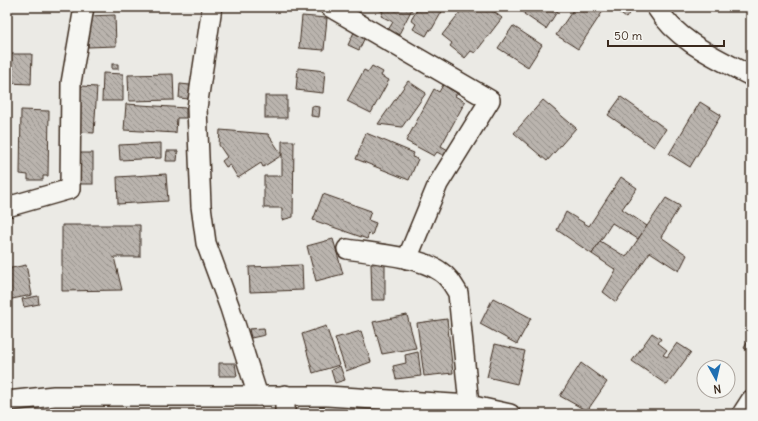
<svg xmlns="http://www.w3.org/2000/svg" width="758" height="421" viewBox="0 0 758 421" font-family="Delius,sans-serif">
<defs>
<pattern id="building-back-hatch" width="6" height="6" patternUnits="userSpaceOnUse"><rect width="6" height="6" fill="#bab4ae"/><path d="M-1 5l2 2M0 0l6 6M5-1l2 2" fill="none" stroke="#98938d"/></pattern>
</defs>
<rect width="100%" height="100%" fill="#ebeae5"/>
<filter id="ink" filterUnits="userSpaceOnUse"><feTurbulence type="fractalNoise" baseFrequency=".025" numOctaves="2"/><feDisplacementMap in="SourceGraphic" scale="8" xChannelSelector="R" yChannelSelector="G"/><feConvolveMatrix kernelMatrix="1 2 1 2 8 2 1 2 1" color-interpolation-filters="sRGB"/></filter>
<g filter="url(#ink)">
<g fill="url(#building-back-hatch)" stroke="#3b2a1e">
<path d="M374,7H413L398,36L388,30L393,22L381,16L383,12Z"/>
<path d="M419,7L444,8L432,29H430L426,36L413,29L416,24L411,20Z"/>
<path d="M464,7H488L502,18L475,53L471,51L465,58L450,46L452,43L442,35Z"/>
<path d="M528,7H560L546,29L524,14Z"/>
<path d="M575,7L605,8L578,49L556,35Z"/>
<path d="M621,7H623L630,12L626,18L618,12Z"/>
<path d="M115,15L116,46L88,47L87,16Z"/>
<path d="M302,16L327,18L324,50L299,48Z"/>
<path d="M513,26L542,45L528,67L498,48Z"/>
<path d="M355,30L366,35L359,50L348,45Z"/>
<path d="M7,54H32L31,84L7,83Z"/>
<rect x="112" y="64" width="6" height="5"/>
<path d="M372,66L383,72L381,76L389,80L371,113L347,101L364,70L368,72Z"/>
<path d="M298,68L325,71L323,93L296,90Z"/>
<path d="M103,73L123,74V101H102Z"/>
<path d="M173,74L174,100L129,101L128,75Z"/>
<path d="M408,81L426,93L402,127L378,124Z"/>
<path d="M180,84L190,85L189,99L179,98Z"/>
<path d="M443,85L457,93L455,96L465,102L441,146L450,151L443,162L441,161L444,156L437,152L434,156L406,141L434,89L439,92Z"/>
<path d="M81,86L97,87L94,133L78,132Z"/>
<rect x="265" y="96" width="22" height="22"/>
<path d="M621,97L666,129L654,147L608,115Z"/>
<path d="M543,100L576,128L547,161L514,133Z"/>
<path d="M700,102L721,115L690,167L669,154Z"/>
<path d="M126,104L186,108V118H177L176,133L124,130Z"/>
<path d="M312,106L320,107L319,117L311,116Z"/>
<path d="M21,110L49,111L48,176H43V180H28V175L20,174Z"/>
<path d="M220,130L268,134L282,155L263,167L261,163L238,178L230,165L226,167L222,161L227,157L219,145Z"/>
<path d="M366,133L414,153L412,157L418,159L409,180L356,159Z"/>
<path d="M282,141H294L293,217L282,220V208H264V176H282Z"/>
<path d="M161,143V158L120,160L119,145Z"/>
<path d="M167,151H178L177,161H166Z"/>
<rect x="76" y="153" width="17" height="31"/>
<path d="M166,174L168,201L118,204L117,177Z"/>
<path d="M621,177L637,188L622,209L647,226L638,239L612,223L592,254L557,230L566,212L589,226Z"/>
<path d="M323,194L371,211L368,220L376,223L372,235L369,233L367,239L313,220Z"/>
<path d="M666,198L680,206L661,237L687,255L679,271L650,252L616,302L603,292L616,270L592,254L600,241L626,257Z"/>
<path d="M62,225H140V257H114L122,290L62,291Z"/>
<path d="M333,239L343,274L316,281L307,246Z"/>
<path d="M385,263V300H372L371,264Z"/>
<path d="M26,265L32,295L7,300V269Z"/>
<path d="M302,265L303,290L250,292L249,267Z"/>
<path d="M38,296L39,304L24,307L22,299Z"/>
<path d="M493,298L531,318L517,344L480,324Z"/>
<path d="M407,315L416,348L382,354L373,322Z"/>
<path d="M447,319L453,373L424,376L417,323Z"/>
<path d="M326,326L339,365L313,373L302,334Z"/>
<path d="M264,328L265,335L251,338L249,329Z"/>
<path d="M361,331L371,362L346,371L335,338Z"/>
<path d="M652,333L661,339L658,343L667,350L663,355L667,357L677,343L691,352L667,385L632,361Z"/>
<path d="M751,336V353L744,348Z"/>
<path d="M495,344L525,351L517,384L487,377Z"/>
<path d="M418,352L421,376L396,379L393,366L406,363L405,355Z"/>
<path d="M219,363H235L237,376H219Z"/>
<path d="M581,363L607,382L587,411L560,396Z"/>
<path d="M340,366L345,380L335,383L331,370Z"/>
</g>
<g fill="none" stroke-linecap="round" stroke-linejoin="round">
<g stroke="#3b2a1e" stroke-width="22">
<g id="minor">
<path d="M212,7L197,108L201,206L206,243L230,308L258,396"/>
<path d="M330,7L490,100L438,184L407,259"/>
<path d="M656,7C678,42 715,57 751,76"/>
<path d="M7,207L70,189L71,83L84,7"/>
<path d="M347,249C372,253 421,257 441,272C449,277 453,285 458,293L469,405"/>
<path d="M7,401L54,396H327L469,405L510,414"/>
<path d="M285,414V395"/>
<path d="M742,414L751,400"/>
</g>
</g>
<use href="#minor" stroke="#f6f6f2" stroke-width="19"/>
</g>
</g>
<rect width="758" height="421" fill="none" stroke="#f6f6f2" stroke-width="24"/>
<rect x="12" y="12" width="734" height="397" fill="none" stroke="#3b2a1e" stroke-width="1.5" filter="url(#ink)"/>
<g transform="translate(716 379) rotate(172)"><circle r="19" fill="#f6f6f2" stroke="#aba49d"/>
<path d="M0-3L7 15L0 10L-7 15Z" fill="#1f6fb2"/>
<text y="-6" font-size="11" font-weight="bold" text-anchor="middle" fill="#3b2a1e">N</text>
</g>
<path d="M608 40v6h116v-6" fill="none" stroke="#3b2a1e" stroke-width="2"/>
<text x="614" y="40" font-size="12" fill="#3b2a1e" stroke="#f6f6f2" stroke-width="3" paint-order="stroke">50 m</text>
</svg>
